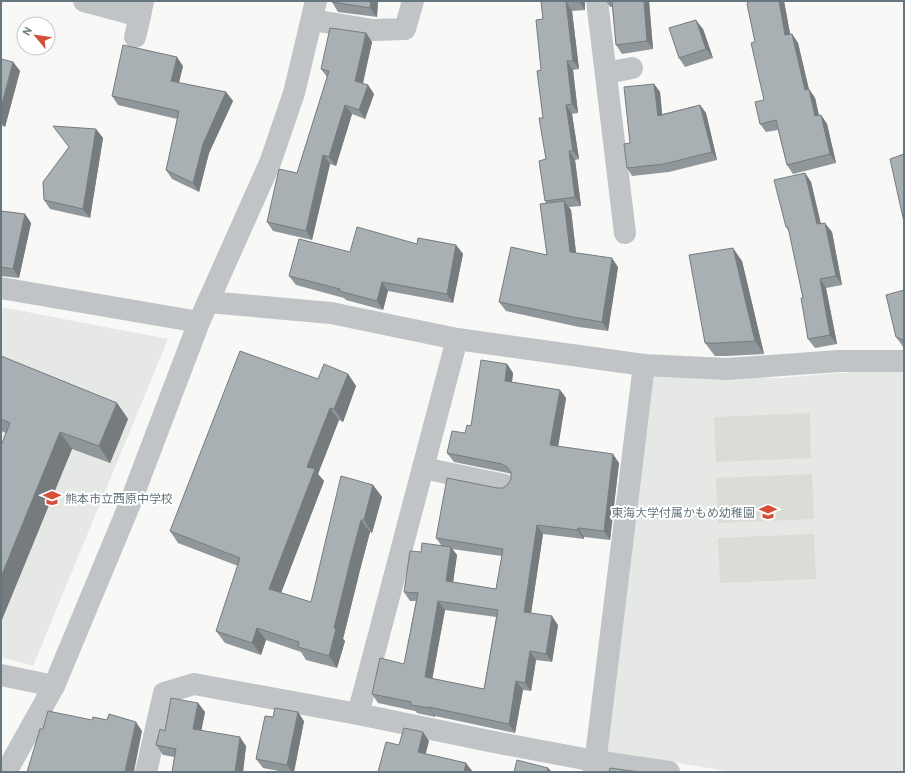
<svg xmlns="http://www.w3.org/2000/svg" width="905" height="773" viewBox="0 0 905 773" font-family="Cabin,'Noto Sans JP',sans-serif">
<rect width="100%" height="100%" fill="#f8f8f6"/>
<g fill="#e6e8e6">
<path d="M1,307L168,339L33,666L1,657Z"/>
<path d="M876,370L904,371V772H734L603,751L650,375L779,378Z"/>
</g>
<g fill="#d9ddd5">
<path d="M810,413L811,458L716,462L714,417Z"/>
<path d="M812,474L814,519L718,523L716,478Z"/>
<path d="M814,534L816,579L720,583L718,538Z"/>
</g>
<g fill="none" stroke-linecap="round" stroke-linejoin="round">
<g stroke="#c0c4c7" stroke-width="22">
<path d="M84,1L140,16L143,1"/>
<path d="M597,1L625,233"/>
<path d="M312,20L373,30L405,29L413,1"/>
<path d="M135,37L140,16"/>
<path d="M606,73L632,68"/>
<path d="M1,288L199,322"/>
<path d="M208,302L331,313L457,339L644,365L727,369L839,361H904"/>
<path d="M423,468L505,485"/>
<path d="M1,675L54,686"/>
<path d="M358,714L457,339"/>
<path d="M6,772L54,686L129,506L199,322L270,163L294,93L316,1"/>
<path d="M146,772L164,693L194,684L358,714L489,741L595,761L669,772"/>
<path d="M594,772L644,365"/>
</g>
</g>
<g fill="#90979b" fill-rule="evenodd">
<path d="M332,1H378L377,17L338,12L332,2Z"/>
<path d="M541,1H585V10L572,11L579,69L573,70L578,113L572,114L579,159L575,160L581,206L569,207L571,210L576,253L618,267L608,331L579,327L506,311L499,302L547,255L546,203L545,201L546,159L543,118L541,70L543,19Z"/>
<path d="M606,1H649L653,49L622,54L616,45L612,7H610Z"/>
<path d="M784,1L790,34H792L798,43L809,89L815,98L819,115H821L827,124L836,163L793,174L787,165L778,130L766,132L760,124L764,100L755,42L748,4Z"/>
<path d="M703,29L713,58L685,67L679,58Z"/>
<path d="M366,33L372,42L363,84L368,85L374,94L365,119L352,114L336,166L330,164L312,240L273,231L267,222L297,173L327,77L321,69Z"/>
<path d="M1,59L13,62L20,71L5,127L1,125Z"/>
<path d="M183,66L179,83L226,92L233,101L209,153L199,192L172,179L166,170L177,119L118,105L112,96Z"/>
<path d="M654,84L660,92L662,114L700,105L706,113L717,160L669,172L632,176L627,168L630,143Z"/>
<path d="M96,129L103,138L90,218L50,209L44,200Z"/>
<path d="M805,173L811,182L821,224L832,232L842,285L826,288L837,344L815,348L808,339L803,298L790,233L786,227Z"/>
<path d="M1,211L25,214L31,223L19,278L1,276Z"/>
<path d="M417,244L456,245L463,254L453,303L388,291L383,310L346,300L344,298L296,285L289,276L350,252Z"/>
<path d="M742,261L764,354L727,356H715L705,343Z"/>
<path d="M904,290V348L896,337Z"/>
<path d="M1,356L117,403L128,419L110,463L72,449L1,622V446L6,433L1,431Z"/>
<path d="M507,364L513,373L512,382L560,390L566,398L558,446L619,463L610,540L584,537V539L543,534L531,613L558,625L552,662L536,660L531,691L523,690L515,733L435,716V717L417,713L415,711L378,703L372,694L404,664L416,601H410L404,592L421,552L441,545L436,538L497,488H503L508,484L511,479V474L508,473L454,462L447,453L465,433L471,426ZM452,549L502,556L496,589L453,582L457,555ZM445,610L496,617L484,689L432,679Z"/>
<path d="M348,374L356,386L343,422L339,420L318,474L324,481L281,593L311,602L373,485L382,497L372,533L370,532L360,570L343,639L345,641L337,668L306,660L301,652L266,640L261,655L225,643L216,631L238,566L178,543L170,531Z"/>
<path d="M198,703L205,712L201,730L246,746L243,772H172L174,757L163,755L156,745L165,731Z"/>
<path d="M273,717L304,721L294,772H284L263,768L256,759Z"/>
</g>
<g fill="#767b7e">
<path d="M371,1H378L377,17L370,8Z"/>
<path d="M579,1H585V10Z"/>
<path d="M644,1H649L653,49L647,41Z"/>
<path d="M779,1H784L792,44L785,35Z"/>
<path d="M566,2L572,11L579,69L573,61Z"/>
<path d="M696,20L703,29L713,58L706,49Z"/>
<path d="M366,33L372,42L361,90L355,81Z"/>
<path d="M792,34L798,43L811,99L805,90Z"/>
<path d="M177,57L183,66L177,90L171,81Z"/>
<path d="M567,61L573,70L578,113L572,104Z"/>
<path d="M13,62L20,71L5,127L1,122V108Z"/>
<path d="M654,84L660,92L663,123L658,116Z"/>
<path d="M368,85L374,94L365,119L359,110Z"/>
<path d="M809,89L815,98L821,125L815,116Z"/>
<path d="M226,92L233,101L209,153L199,192L193,183L203,144Z"/>
<path d="M345,105L352,114L336,166L329,157Z"/>
<path d="M566,105L572,114L579,159L573,151Z"/>
<path d="M700,105L706,113L717,160L712,152Z"/>
<path d="M821,115L827,124L836,163L830,154Z"/>
<path d="M96,129L103,138L90,218L83,209Z"/>
<path d="M569,151L575,160L581,206L575,197Z"/>
<path d="M323,155L330,164L312,240L306,231Z"/>
<path d="M805,173L811,182L823,234L817,224Z"/>
<path d="M564,201L571,210L577,261L570,252Z"/>
<path d="M25,214L31,223L19,278L13,269Z"/>
<path d="M825,223L832,232L842,285L836,276Z"/>
<path d="M456,245L463,254L453,303L447,294Z"/>
<path d="M733,248L742,261L764,354L755,341Z"/>
<path d="M612,258L618,267L608,331L602,322Z"/>
<path d="M820,279L826,288L837,344L830,335Z"/>
<path d="M382,282L388,291L383,310L377,301Z"/>
<path d="M507,364L513,373L511,389L505,381Z"/>
<path d="M348,374L356,386L343,422L334,409Z"/>
<path d="M560,390L566,398L557,454L550,445Z"/>
<path d="M117,403L128,419L110,463L99,446Z"/>
<path d="M330,408L339,420L318,474L324,481L278,601L269,589L307,467Z"/>
<path d="M60,432L72,449L1,622V577Z"/>
<path d="M613,454L619,463L610,540L604,531Z"/>
<path d="M373,485L382,497L372,533L364,520Z"/>
<path d="M361,520L370,532L360,570L343,639L345,641L337,668L329,656L334,628L351,558Z"/>
<path d="M537,525L543,534L530,620L524,612Z"/>
<path d="M578,528L584,537V539L577,530Z"/>
<path d="M451,547L457,555L452,590L446,581Z"/>
<path d="M438,601L445,610L431,686L425,677Z"/>
<path d="M552,616L558,625L552,662L546,654Z"/>
<path d="M257,628L266,640L261,655L252,643Z"/>
<path d="M530,651L536,660L531,691L525,683Z"/>
<path d="M516,681L523,690L515,733L509,724Z"/>
<path d="M198,703L205,712L200,738L193,729Z"/>
<path d="M429,707L435,716V717L429,708Z"/>
<path d="M298,712L304,721L294,772H292L287,765Z"/>
<path d="M136,722L142,731L134,772H125Z"/>
<path d="M423,732L429,741L424,761L418,752Z"/>
<path d="M240,737L246,746L243,772H235Z"/>
<path d="M466,763L473,772H464Z"/>
<path d="M548,768L552,772H547Z"/>
</g>
<g fill="#a8b0b4" stroke="#767b7e" fill-rule="evenodd">
<path d="M332,1H371L370,8L332,2Z"/>
<path d="M541,1H579L566,2L573,61H567L572,104L566,105L573,151H569L575,197L545,201L539,161L546,159L539,118H543L537,71L541,70L536,20L543,19Z"/>
<path d="M612,1H644L647,41L616,45Z"/>
<path d="M747,1H779L785,35L792,34L805,90L809,89L815,116L821,115L830,154L787,165L776,120L760,124L755,102L764,100L751,43L755,42L747,4H748Z"/>
<path d="M696,20L706,49L679,58L669,28Z"/>
<path d="M330,28L366,33L355,81L368,85L359,110L345,105L329,157L323,155L306,231L267,222L279,169L297,173L329,71L321,69Z"/>
<path d="M123,45L177,57L171,81L226,92L203,144L193,183L166,170L179,111L112,96Z"/>
<path d="M1,59L13,62L1,108Z"/>
<path d="M654,84L658,116L700,105L712,152L664,164L627,168L624,144L630,143L624,87Z"/>
<path d="M53,126L96,129L83,209L44,200L43,182L69,147Z"/>
<path d="M904,154V222L890,159Z"/>
<path d="M805,173L817,224L825,223L836,276L820,279L830,335L808,339L801,298H803L788,227H786L774,180Z"/>
<path d="M564,201L570,252L612,258L602,322L573,317L499,302L511,247L547,255L540,204Z"/>
<path d="M1,211L25,214L13,269L1,267Z"/>
<path d="M357,227L417,244L418,238L456,245L447,294L382,282L377,301L339,291L340,289L289,276L299,239L350,252Z"/>
<path d="M733,248L755,341L718,343H705L689,255Z"/>
<path d="M904,290V340H903L896,337L886,295Z"/>
<path d="M240,351L318,379L324,364L348,374L334,409L330,408L307,467L315,469L269,589L311,602L341,476L373,485L364,520H361L351,558L334,628L336,629L329,656L298,647L299,642L257,628L252,643L216,631L240,558L170,531Z"/>
<path d="M1,356L117,403L99,446L60,432L1,577V446L10,423L1,419Z"/>
<path d="M481,360L507,364L505,381L560,390L550,445L613,454L604,531L578,528L577,530L537,525L524,612L552,616L546,654L530,651L525,683L516,681L509,724L429,707V708L411,705V702L372,694L380,658L404,664L418,593L404,592L410,551L421,552L422,543L451,547L446,581L496,589L503,549L436,538L447,478L497,488H503L508,484L511,479V472L507,467L502,464L447,453L452,431L465,433L467,425L471,426ZM438,601L498,610L484,689L425,677Z"/>
<path d="M171,698L198,703L193,729L240,737L235,772H172L176,749L156,745L160,729L165,731Z"/>
<path d="M275,708L298,712L287,765L256,759L265,716L273,717Z"/>
<path d="M48,711L92,720L93,717L107,720L109,714L136,722L125,771V772H27L40,729H43Z"/>
<path d="M404,728L423,732L418,752L466,763L464,772H378L386,742L399,745Z"/>
<path d="M517,760L548,768L547,772H514Z"/>
<path d="M610,768L639,772H609Z"/>
</g>
<defs>
<g id="school-bare" transform="scale(1.38)"><path d="M0-5L7-2L0 1L-7-2ZM-4 1L0 2.5L4 1V4Q0 6-4 4Z" fill="#d64d38" stroke="#fff" stroke-width="2.5" paint-order="stroke"/></g>
</defs>
<g fill-rule="evenodd">
<use href="#school-bare" x="52" y="498"/>
<use href="#school-bare" x="768" y="512"/>
</g>
<g text-anchor="middle" dominant-baseline="central" stroke-width="4" stroke-linejoin="round" paint-order="stroke">
<g font-size="12" fill="#66767e" stroke="#fff" text-anchor="start">
<text x="65" y="498">熊本市立西原中学校</text>
<text x="755" y="512" text-anchor="end">東海大学付属かもめ幼稚園</text>
</g>
</g>
<rect width="905" height="773" fill="none" stroke="#66767e" stroke-width="4"/>
<g transform="translate(36 36) rotate(299)"><circle r="19" fill="#ffffff" stroke="#c2c8cb"/>
<path d="M0-3L7 15L0 10L-7 15Z" fill="#d64d38"/>
<text y="-6" font-size="11" font-weight="bold" text-anchor="middle" fill="#66767e">N</text>
</g>
</svg>
